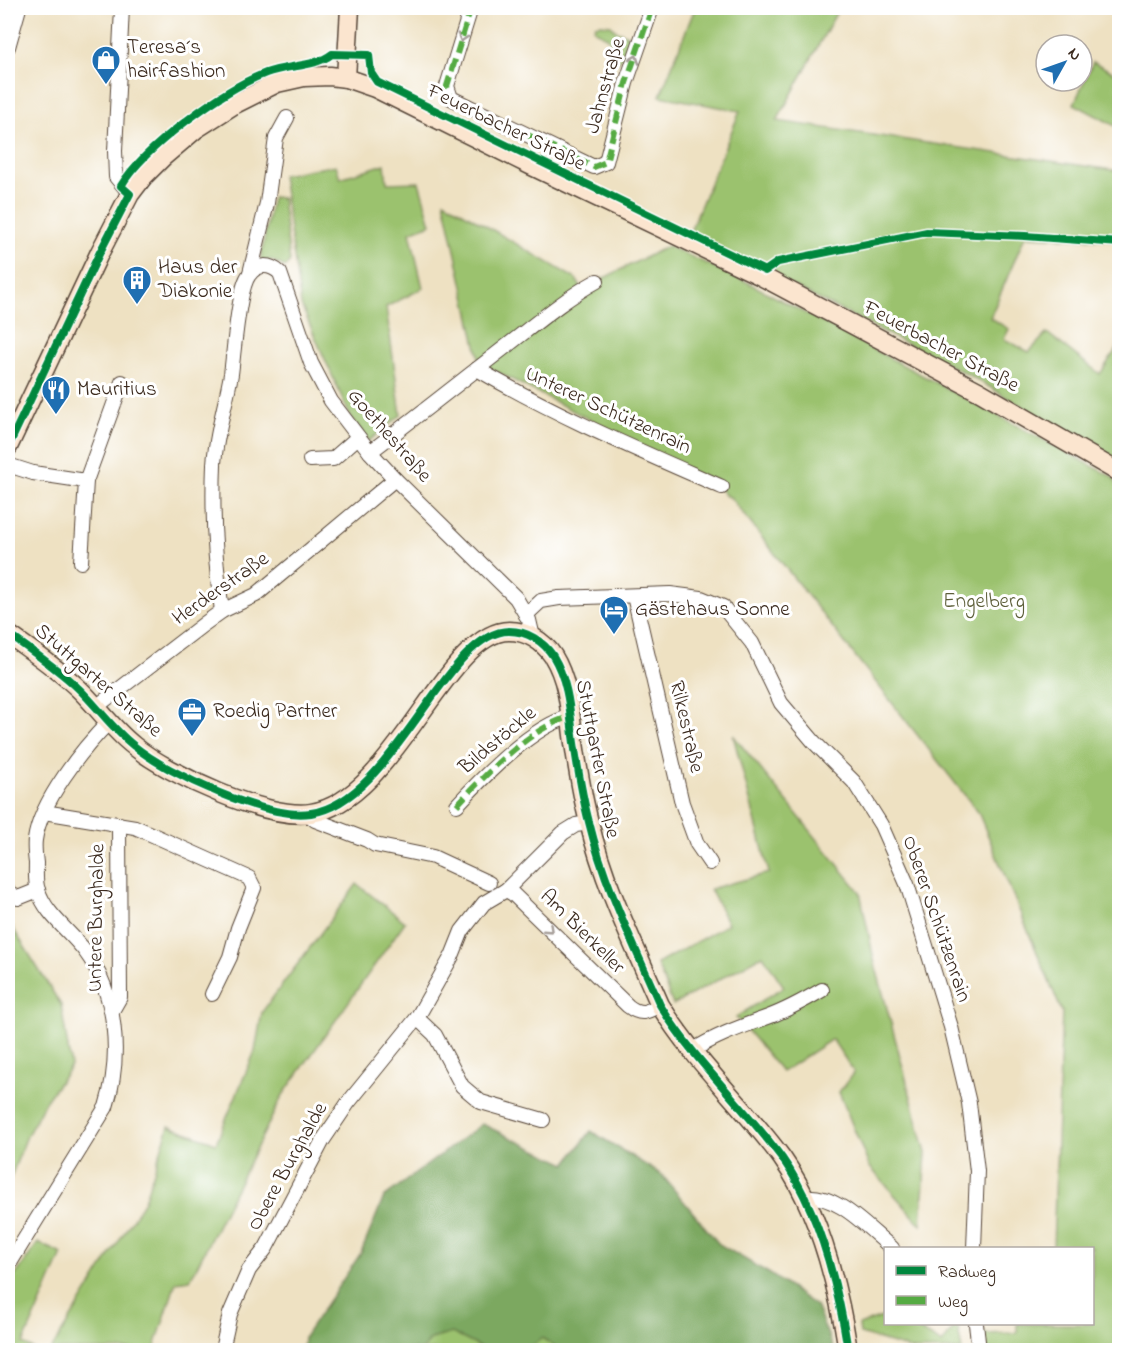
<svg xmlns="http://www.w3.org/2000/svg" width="1127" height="1358" viewBox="0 0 1127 1358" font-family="'Indie Flower',sans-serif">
<rect width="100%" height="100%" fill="#fff"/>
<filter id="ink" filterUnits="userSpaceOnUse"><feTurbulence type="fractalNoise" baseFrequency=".0167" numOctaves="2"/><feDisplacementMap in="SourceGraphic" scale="12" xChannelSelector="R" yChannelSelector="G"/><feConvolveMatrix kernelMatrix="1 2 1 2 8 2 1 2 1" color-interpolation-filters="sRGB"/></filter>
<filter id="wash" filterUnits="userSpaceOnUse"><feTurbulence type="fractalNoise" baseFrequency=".008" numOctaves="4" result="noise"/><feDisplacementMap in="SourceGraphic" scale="24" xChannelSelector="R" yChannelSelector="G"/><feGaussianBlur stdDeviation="1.35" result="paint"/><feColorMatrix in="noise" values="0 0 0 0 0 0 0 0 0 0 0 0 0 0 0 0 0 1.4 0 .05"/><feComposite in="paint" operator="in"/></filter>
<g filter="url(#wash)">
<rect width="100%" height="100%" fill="#eee1c2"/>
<g fill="#9bc26e" stroke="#6b7646" stroke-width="1.5">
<path d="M695,8H839L777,121L1119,171V240L1025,236L990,318L1009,329L1004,339L1029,352L1047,333L1100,374L1119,345V464L971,376L689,234L740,111L660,96Z"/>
<path d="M601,24L611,25L615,30L630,36C633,46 624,55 618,62L614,61C611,54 614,42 607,37C602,34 598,34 594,29L595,25Z"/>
<path d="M1093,62L1119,75V128L1074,104Z"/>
<path d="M385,164L387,183L419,182L431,224L410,232L423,288L386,307L401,415L369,441L351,418L301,305L282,175L336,165L340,178Z"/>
<path d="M272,197L282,198L290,262L285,267L271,260L260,262Z"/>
<path d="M444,201L576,279L582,289L668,246L747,282L1113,477L1119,487V1350H986L983,1334L1017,1333V1324H1092V1248H1053L1062,1012L978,812L730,497L726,496L717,485L480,363Z"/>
<path d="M733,735L860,892L874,960L926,1153L921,1225L869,1166L839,1092L854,1072L832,1039L782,1072L736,1017L784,987L763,955L673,1005L657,964L728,924L710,889L769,873Z"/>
<path d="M357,884L405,922L283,1095L190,1280L176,1282L154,1350H51L144,1201L169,1126L216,1143L255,1051L262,1012Z"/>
<path d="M9,922L61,1005L71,1066L45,1102L27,1136L8,1184V924Z"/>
<path d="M38,1243L62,1254L23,1344L35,1350H8V1286Z"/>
<path d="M885,1316L886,1324H910L942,1344L957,1324L962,1350H913L860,1334L859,1325Z"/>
<path d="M452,1332L482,1348L542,1338L555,1346L554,1350H422L431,1339Z"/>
</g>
<path fill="#7ca861" stroke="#5c6940" stroke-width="1.5" d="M482,1124L566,1164L591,1131L662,1175L719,1244L770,1274L816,1306L834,1350H554L555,1346L542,1338L532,1346L482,1348L452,1333L431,1339L422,1350H303L304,1337L361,1253L384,1197Z"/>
</g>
<g filter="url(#ink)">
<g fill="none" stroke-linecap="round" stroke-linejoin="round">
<g stroke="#564537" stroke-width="16">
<g id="minor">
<path d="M122,8L115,151L116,177L130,194"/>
<path d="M471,8L447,86L451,98L594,167L606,162L626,83L652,8"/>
<path d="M8,47L19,8"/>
<path d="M250,273L267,203L276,138L287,118"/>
<path d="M477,369C555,415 640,451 722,487"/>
<path d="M370,452C415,418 459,383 504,348C534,325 564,299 597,281"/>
<path d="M310,460L333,459L358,437"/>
<path d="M8,465L33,473L86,481"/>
<path d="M81,562L86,481L122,382"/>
<path d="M634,596L682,803L697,844L710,863"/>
<path d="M222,611C215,563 212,513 214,464C216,434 226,404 231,374C234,353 238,289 249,275C258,263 270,264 280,273L311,363L331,401L370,452L395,479L516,598L529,620L533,637"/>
<path d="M526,615L541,601L559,598L670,594L701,598L723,607L752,643L781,703L814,742L854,782L881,825L907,884L951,1027L969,1103L977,1171L974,1248"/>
<path d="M96,707L204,624L222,611L256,595L395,479"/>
<path d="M457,805C483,777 533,725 570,717"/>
<path d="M44,812L135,827L249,878L254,888L238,928L230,957L212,994"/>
<path d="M308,814L315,820L367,840L375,845L433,857L489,883"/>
<path d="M506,890L513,894L628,1006C641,1016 647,1012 660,1005"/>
<path d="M8,892L18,898L38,890"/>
<path d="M112,1011L120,997L119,824"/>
<path d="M417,1018L435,1035L462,1086L481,1102L543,1120"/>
<path d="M692,1051C717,1035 741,1027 768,1017C787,1010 805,1000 822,990"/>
<path d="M804,1197C838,1193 867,1228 892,1248"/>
<path d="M8,1266L106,1107C122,1056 117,994 85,951C70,931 45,914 38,890C35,882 36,871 36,863C35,855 34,847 35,840C40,802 83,748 109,722"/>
<path d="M976,1324L979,1350"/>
<path d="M222,1350L230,1314L249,1270L266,1248L323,1140L348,1103L417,1018L452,956L462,931L484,903L506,890L563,833L576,825L589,823"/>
</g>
</g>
<g stroke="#564537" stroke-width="21">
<g id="secondary">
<path d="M346,78L350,8"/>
<path d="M8,447L100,252L130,194L143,177L163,157L196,129L235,104L277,83L304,77L330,76L346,78L375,88L530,165L759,275L980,392L1120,473"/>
<path d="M8,634C32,651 57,668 79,689C98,707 113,730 134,746C168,774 267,820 311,813C394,801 446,631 509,631C527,631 543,641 553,656C569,682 570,714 574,743C578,770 582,796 589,822C604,885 634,945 660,1005C694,1061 743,1105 782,1158C820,1212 838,1286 848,1350"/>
</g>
</g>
<use href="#minor" stroke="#fff" stroke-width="14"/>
<use href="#secondary" stroke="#fbe5cf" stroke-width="18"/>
<g stroke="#55ab43" stroke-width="6" stroke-dasharray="12 6" stroke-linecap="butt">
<path d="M471,8L447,86L451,98L594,167L606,162L626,83L652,8"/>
<path d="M457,805C483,777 533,725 570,717"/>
</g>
<g stroke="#fff" stroke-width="11">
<g id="cycleway">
<path d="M8,447L100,252L130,194L121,186C144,147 224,89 266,73C286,65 316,67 332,54L369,55L371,73L377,82L765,271L778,262L927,232L1025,236L1120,243"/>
<path d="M8,634C32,651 57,668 79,689C98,707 113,730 134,746C168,774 267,820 311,813C394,801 446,631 509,631C527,631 543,641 553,656C569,682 570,714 574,743C578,770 582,796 589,822C604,885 634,945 660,1005C694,1061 743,1105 782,1158C820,1212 838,1286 848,1350"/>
</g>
</g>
<use href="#cycleway" stroke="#00873e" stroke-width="8"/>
</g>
<defs><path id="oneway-chevron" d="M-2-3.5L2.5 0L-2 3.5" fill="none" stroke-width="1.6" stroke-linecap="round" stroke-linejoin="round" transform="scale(1.5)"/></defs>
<g stroke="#a79f9a">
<use href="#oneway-chevron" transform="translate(462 38) rotate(107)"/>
<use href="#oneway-chevron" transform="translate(635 59) rotate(-71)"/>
<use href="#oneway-chevron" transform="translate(549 929) rotate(43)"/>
</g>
</g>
<defs>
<g id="shop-pin" transform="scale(1.5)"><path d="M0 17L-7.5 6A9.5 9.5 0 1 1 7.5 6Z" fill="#1f6fb2" stroke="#fff"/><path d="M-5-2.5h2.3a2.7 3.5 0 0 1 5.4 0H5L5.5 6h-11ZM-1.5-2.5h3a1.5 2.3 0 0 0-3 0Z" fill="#fff"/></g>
<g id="building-pin" transform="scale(1.5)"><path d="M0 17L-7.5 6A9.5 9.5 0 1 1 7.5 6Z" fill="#1f6fb2" stroke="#fff"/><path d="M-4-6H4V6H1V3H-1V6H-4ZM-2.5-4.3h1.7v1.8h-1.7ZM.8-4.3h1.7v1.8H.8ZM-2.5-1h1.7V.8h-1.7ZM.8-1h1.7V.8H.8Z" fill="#fff"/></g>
<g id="restaurant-pin" transform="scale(1.5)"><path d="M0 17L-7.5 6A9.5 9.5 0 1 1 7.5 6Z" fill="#1f6fb2" stroke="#fff"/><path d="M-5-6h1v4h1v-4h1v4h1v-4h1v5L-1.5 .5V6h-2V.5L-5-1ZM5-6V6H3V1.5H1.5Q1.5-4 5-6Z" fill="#fff"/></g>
<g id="hotel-pin" transform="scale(1.5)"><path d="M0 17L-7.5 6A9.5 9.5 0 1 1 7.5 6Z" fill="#1f6fb2" stroke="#fff"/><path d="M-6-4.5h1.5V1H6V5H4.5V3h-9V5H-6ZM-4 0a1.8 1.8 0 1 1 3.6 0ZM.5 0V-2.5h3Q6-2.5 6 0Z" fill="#fff"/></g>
<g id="office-pin" transform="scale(1.5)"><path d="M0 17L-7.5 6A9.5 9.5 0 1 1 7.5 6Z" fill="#1f6fb2" stroke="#fff"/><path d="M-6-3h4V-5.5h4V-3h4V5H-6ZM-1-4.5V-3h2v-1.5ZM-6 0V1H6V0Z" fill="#fff"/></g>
</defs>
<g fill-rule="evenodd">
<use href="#shop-pin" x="106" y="60"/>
<use href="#building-pin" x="137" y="280"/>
<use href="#restaurant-pin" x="56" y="390"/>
<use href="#hotel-pin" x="614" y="610"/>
<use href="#office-pin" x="192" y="712"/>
</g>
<g text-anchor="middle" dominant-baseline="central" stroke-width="6" stroke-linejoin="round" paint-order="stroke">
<g font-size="21" fill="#3b2a1e" stroke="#fff" text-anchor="start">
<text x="127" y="48">Teresa´s<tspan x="127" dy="24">hairfashion</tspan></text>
<text x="158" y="268">Haus der<tspan x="158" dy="24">Diakonie</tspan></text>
<text x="77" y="390">Mauritius</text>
<text x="635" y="610">Gästehaus Sonne</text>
<text x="213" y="712">Roedig Partner</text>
</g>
<g font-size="21" fill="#3b2a1e" stroke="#fff">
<text transform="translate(606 86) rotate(-74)">Jahnstraße</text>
<text transform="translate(506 128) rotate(26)">Feuerbacher Straße</text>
<text transform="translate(941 347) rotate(28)">Feuerbacher Straße</text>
<text transform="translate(608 411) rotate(25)">Unterer Schützenrain</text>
<text transform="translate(389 436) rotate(49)">Goethestraße</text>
<text transform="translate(221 589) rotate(-35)">Herderstraße</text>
<text transform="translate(98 681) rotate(41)">Stuttgarter Straße</text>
<text transform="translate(686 727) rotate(77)">Rilkestraße</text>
<text transform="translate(498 741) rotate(-40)">Bildstöckle</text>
<text transform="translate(597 759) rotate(79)">Stuttgarter Straße</text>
<text transform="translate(97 918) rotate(-89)">Untere Burghalde</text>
<text transform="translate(936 919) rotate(71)">Oberer Schützenrain</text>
<text transform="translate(582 932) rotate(45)">Am Bierkeller</text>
<text transform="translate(288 1167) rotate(-61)">Obere Burghalde</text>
</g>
<g font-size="21" fill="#5d5f3a" stroke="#fff">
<text x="984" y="602">Engelberg</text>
</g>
</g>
<rect width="1127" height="1358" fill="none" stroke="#fff" stroke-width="30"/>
<rect x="884" y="1247" width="210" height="78" fill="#ffffff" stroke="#b1aaa5" stroke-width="1.5"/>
<rect x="896" y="1266" width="30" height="9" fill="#00873e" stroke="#b1aaa5" stroke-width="1.5"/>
<text x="938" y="1277" font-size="18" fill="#3b2a1e">Radweg</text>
<rect x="896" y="1296" width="30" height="9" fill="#55ab43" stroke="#b1aaa5" stroke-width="1.5"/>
<text x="938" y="1307" font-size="18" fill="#3b2a1e">Weg</text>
<g transform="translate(1064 63) rotate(50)"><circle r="28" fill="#ffffff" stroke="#b1aaa5" stroke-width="1.5"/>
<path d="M0-4.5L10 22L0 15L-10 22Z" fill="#1f6fb2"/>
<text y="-9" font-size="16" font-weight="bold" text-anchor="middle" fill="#3b2a1e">N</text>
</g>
</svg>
